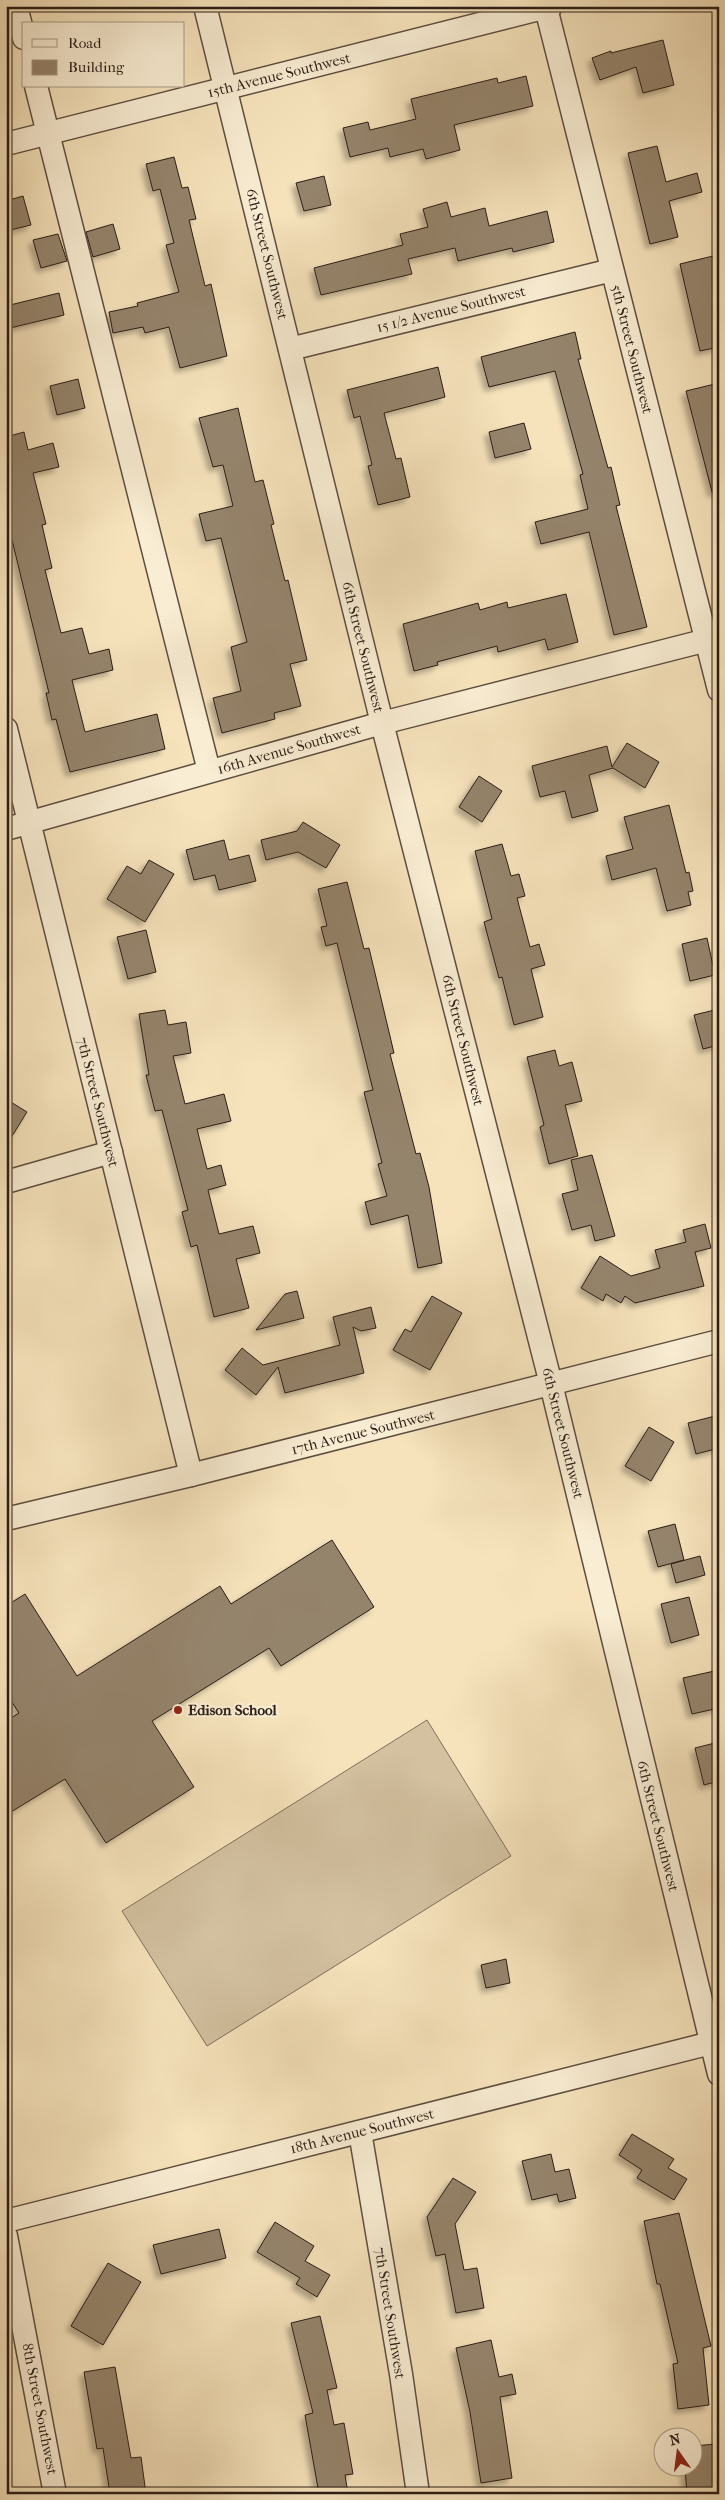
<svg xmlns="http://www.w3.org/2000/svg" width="725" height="2500" viewBox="0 0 725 2500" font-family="'IM FELL French Canon',serif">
<defs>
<filter id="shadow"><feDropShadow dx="-4.5" dy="4.5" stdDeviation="2.5" flood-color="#0004"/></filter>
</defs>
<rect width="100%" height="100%" fill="#f6e3bc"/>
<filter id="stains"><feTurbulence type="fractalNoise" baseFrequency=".004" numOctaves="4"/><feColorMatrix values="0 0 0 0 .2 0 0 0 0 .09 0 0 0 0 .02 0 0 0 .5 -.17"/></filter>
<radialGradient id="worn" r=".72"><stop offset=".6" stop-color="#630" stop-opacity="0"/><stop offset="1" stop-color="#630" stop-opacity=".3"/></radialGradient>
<path fill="#d3c1a0" stroke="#7f6f5b" d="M427,1720L511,1856L207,2046L122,1911Z"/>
<g fill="#95846c" stroke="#2b1d16" filter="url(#shadow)">
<path d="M663,40L674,85L643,93L636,67L600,80L592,58L611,51V53Z"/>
<path d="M526,76L533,106L454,125L460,150L426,159L423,149L390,157L388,148L350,157L343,128L368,122L370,130L416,119L411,99L497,78L498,83Z"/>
<path d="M657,146L666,182L697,173L702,192L669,201L678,237L650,244L628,153Z"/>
<path d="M174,157L182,188L188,187L196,219L189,220L205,286L211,284L227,356L180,368L169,327L145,333L143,327L113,333L109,312L138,306L137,303L179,292L166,245L174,243L160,189L153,191L146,164Z"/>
<path d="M324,176L331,205L304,211L296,183Z"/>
<path d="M23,196L31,225L6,231V201Z"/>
<path d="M447,202L451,217L485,208L489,226L547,211L554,242L513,252L512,248L458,261L455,248L408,259L412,274L321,295L314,268L403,245L400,234L428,227L423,209Z"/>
<path d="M113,224L120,249L93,257L86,232Z"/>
<path d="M58,234L67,261L41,268L33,240Z"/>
<path d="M713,256L719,282V347L700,351L680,264Z"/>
<path d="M59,293L64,315L6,329V306Z"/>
<path d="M575,332L581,359H578L608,468L611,467L620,505L616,506L647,627L614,635L589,532L541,544L535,522L588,509L580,475L583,474L555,371L489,387L481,357Z"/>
<path d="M438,367L445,397L384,413L396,459L401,458L410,497L378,505L368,466L372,465L360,416L354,418L347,390Z"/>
<path d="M78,379L85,408L57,415L50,386Z"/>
<path d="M719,383V492H712L686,391Z"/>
<path d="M238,408L255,482L263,480L274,524L271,525L285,581L288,580L307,660L290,664L301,706L274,713L275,719L222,733L213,698L241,691L231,647L247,642L221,538L206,541L199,514L233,506L223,465L213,467L199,418Z"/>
<path d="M524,423L531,449L495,458L489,432Z"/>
<path d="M24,432L28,450L53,443L59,467L33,473L46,524L42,525L52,568L45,570L61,633L82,628L89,654L109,649L113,670L72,680L85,732L157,714L165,749L70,772L56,719L52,720L46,693H49L6,515V437Z"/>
<path d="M566,594L578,642L548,650L545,639L498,652L497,646L437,662L438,665L414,671L403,624L478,603L480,610L507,602L508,608Z"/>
<path d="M627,743L659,762L645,788L613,768L589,775L598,811L572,818L565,791L540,797L532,766L607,746L612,767Z"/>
<path d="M479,776L502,791L482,822L459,807Z"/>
<path d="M669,805L686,873L689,872L693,891L688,892L691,905L667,911L656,868L612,880L606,856L633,849L624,817Z"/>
<path d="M303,822L340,845L326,868L298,852L266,860L261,840L297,831Z"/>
<path d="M224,840L229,860L249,855L256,881L219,890L215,875L194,880L186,850Z"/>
<path d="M502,844L511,876L519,874L525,896L517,898L530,947L539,944L545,965L531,969L543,1017L514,1025L502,977L499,978L484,922L492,919L475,851Z"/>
<path d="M149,860L174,874L145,922L107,899L127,866L141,874Z"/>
<path d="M347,882L364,949L369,948L394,1053L390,1054L416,1154L420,1153L429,1187L442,1263L418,1268L408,1215L371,1225L365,1202L387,1196L378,1164L382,1163L364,1092L373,1090L337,943L326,946L321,927L327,926L318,889Z"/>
<path d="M146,930L156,972L128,979L117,937Z"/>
<path d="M707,938L715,975L690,981L682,944Z"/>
<path d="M719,1009V1045L703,1049L694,1015Z"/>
<path d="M165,1010L168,1025L186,1022L191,1053L173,1056L185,1104L224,1094L231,1121L197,1129L207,1169L221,1165L226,1185L208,1190L219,1234L253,1226L260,1253L236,1259L249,1308L214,1317L197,1245L191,1247L182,1212L188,1210L162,1110L155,1111L146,1075H149L139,1014Z"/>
<path d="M555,1050L559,1066L572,1062L582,1101L565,1105L578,1156L549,1164L540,1127L544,1125L527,1057Z"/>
<path d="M6,1099L27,1112L6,1146Z"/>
<path d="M592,1155L615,1236L595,1241L591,1225L572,1230L562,1194L578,1190L571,1160Z"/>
<path d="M705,1224L711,1248L695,1252L704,1286L635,1303L625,1296L621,1303L606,1294L603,1301L581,1288L600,1256L631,1276L660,1268L655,1250L686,1242L683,1230Z"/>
<path d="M297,1291L304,1318L256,1330L285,1294Z"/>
<path d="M432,1296L462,1313L430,1370L393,1350L405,1329L411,1332Z"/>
<path d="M371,1307L376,1328L361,1331L353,1327L364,1373L285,1393L278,1367L256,1395L225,1370L242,1348L263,1365L340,1345L333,1317Z"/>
<path d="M719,1415V1448L696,1454L688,1423Z"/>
<path d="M649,1427L674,1442L651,1481L625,1466Z"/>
<path d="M675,1524L684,1560L658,1567L648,1531Z"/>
<path d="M332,1540L374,1607L281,1666L269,1648L152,1721L194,1787L106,1843L65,1779L6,1815V1721L19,1713L6,1693V1606L25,1594L77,1676L220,1586L231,1604Z"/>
<path d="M700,1556L705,1575L676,1583L671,1564Z"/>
<path d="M689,1597L699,1635L671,1643L661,1604Z"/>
<path d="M719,1670V1708L692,1714L683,1678Z"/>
<path d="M719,1742V1781L704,1785L695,1748Z"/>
<path d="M506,1959L510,1983L486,1988L481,1965Z"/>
<path d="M632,2134L674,2159L668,2168L687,2179L674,2200L637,2178L642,2170L619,2155Z"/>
<path d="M551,2154L555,2172L569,2169L576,2198L559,2202L557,2194L532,2200L522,2161Z"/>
<path d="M453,2178L476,2192L455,2224L464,2270L477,2268L484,2308L456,2313L445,2254L436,2256L427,2217Z"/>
<path d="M679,2213L711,2346L703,2348L709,2405L678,2409L673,2364L678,2363L660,2284H657L644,2221Z"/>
<path d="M275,2222L314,2246L305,2261L330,2275L317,2297L296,2284L300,2278L257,2252Z"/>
<path d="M219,2229L226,2258L161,2274L153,2245Z"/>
<path d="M108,2263L141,2282L103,2345L71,2326Z"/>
<path d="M320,2316L337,2388L327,2390L334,2425L344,2423L353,2474L345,2475L348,2494H319L305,2415L313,2413L291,2323Z"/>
<path d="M491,2340L499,2377L512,2374L516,2394L500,2397L512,2478L481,2483L470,2412L456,2348Z"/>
<path d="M115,2367L131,2458L141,2457L146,2494H110L103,2448L97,2449L84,2372Z"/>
<path d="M717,2444L719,2491L687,2494L685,2468H692V2446Z"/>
</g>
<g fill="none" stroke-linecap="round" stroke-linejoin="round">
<g stroke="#5e4e40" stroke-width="25">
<g id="minor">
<path d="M16,6L24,38"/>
<path d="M205,6L382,723L551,1384L719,2074"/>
<path d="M546,8L719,690"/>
<path d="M36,86L209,771"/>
<path d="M6,144L551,6"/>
<path d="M290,349L612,270"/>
<path d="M6,729L191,1475"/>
<path d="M6,829L382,723L719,637"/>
<path d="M6,1182L111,1152"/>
<path d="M6,1519L191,1475L719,1341"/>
<path d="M360,2132L401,2374L418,2494"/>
<path d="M6,2221L719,2041"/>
<path d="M6,2236L55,2494"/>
</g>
</g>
<use href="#minor" stroke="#f9edd3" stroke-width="22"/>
</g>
<circle fill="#8f2418" stroke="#f9edd3" stroke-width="2" cx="178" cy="1710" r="5"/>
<g text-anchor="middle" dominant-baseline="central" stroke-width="4" stroke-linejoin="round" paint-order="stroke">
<g font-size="15" fill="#2b1d16" stroke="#f9edd3">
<text transform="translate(279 75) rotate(-14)">15th Avenue Southwest</text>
<text transform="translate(267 254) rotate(76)">6th Street Southwest</text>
<text transform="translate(451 309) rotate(-14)">15 1/2 Avenue Southwest</text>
<text transform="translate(632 349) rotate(76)">5th Street Southwest</text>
<text transform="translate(363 647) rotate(76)">6th Street Southwest</text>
<text transform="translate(289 749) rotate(-16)">16th Avenue Southwest</text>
<text transform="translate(463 1040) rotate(76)">6th Street Southwest</text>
<text transform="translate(98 1102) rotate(76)">7th Street Southwest</text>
<text transform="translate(363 1432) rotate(-14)">17th Avenue Southwest</text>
<text transform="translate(563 1433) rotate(76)">6th Street Southwest</text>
<text transform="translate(658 1826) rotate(76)">6th Street Southwest</text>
<text transform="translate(362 2131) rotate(-14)">18th Avenue Southwest</text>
<text transform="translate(390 2313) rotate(81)">7th Street Southwest</text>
<text transform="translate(40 2409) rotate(79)">8th Street Southwest</text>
</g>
<g font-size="15" font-weight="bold" fill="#2b1d16" stroke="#f9edd3" text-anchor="start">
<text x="188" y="1710">Edison School</text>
</g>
</g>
<rect width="725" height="2500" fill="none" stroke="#f6e3bc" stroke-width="25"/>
<rect x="8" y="8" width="710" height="2485" fill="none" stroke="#2b1d16" stroke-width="2.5"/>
<rect x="12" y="12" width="700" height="2475" fill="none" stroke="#2b1d16"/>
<rect x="22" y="22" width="162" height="65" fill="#f9edd3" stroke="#a79a87"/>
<rect x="32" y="39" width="25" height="8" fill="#f9edd3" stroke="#a79a87"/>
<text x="68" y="48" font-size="15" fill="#2b1d16">Road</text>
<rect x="32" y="60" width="25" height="15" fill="#95846c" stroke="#a79a87"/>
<text x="68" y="72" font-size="15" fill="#2b1d16">Building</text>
<g transform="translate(678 2452) rotate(346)"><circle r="24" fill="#f9edd3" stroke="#a79a87"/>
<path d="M0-4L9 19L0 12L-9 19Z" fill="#8f2418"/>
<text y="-8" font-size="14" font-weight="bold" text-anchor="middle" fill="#2b1d16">N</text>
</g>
<rect width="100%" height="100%" filter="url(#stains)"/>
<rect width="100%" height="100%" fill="url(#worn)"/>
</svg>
